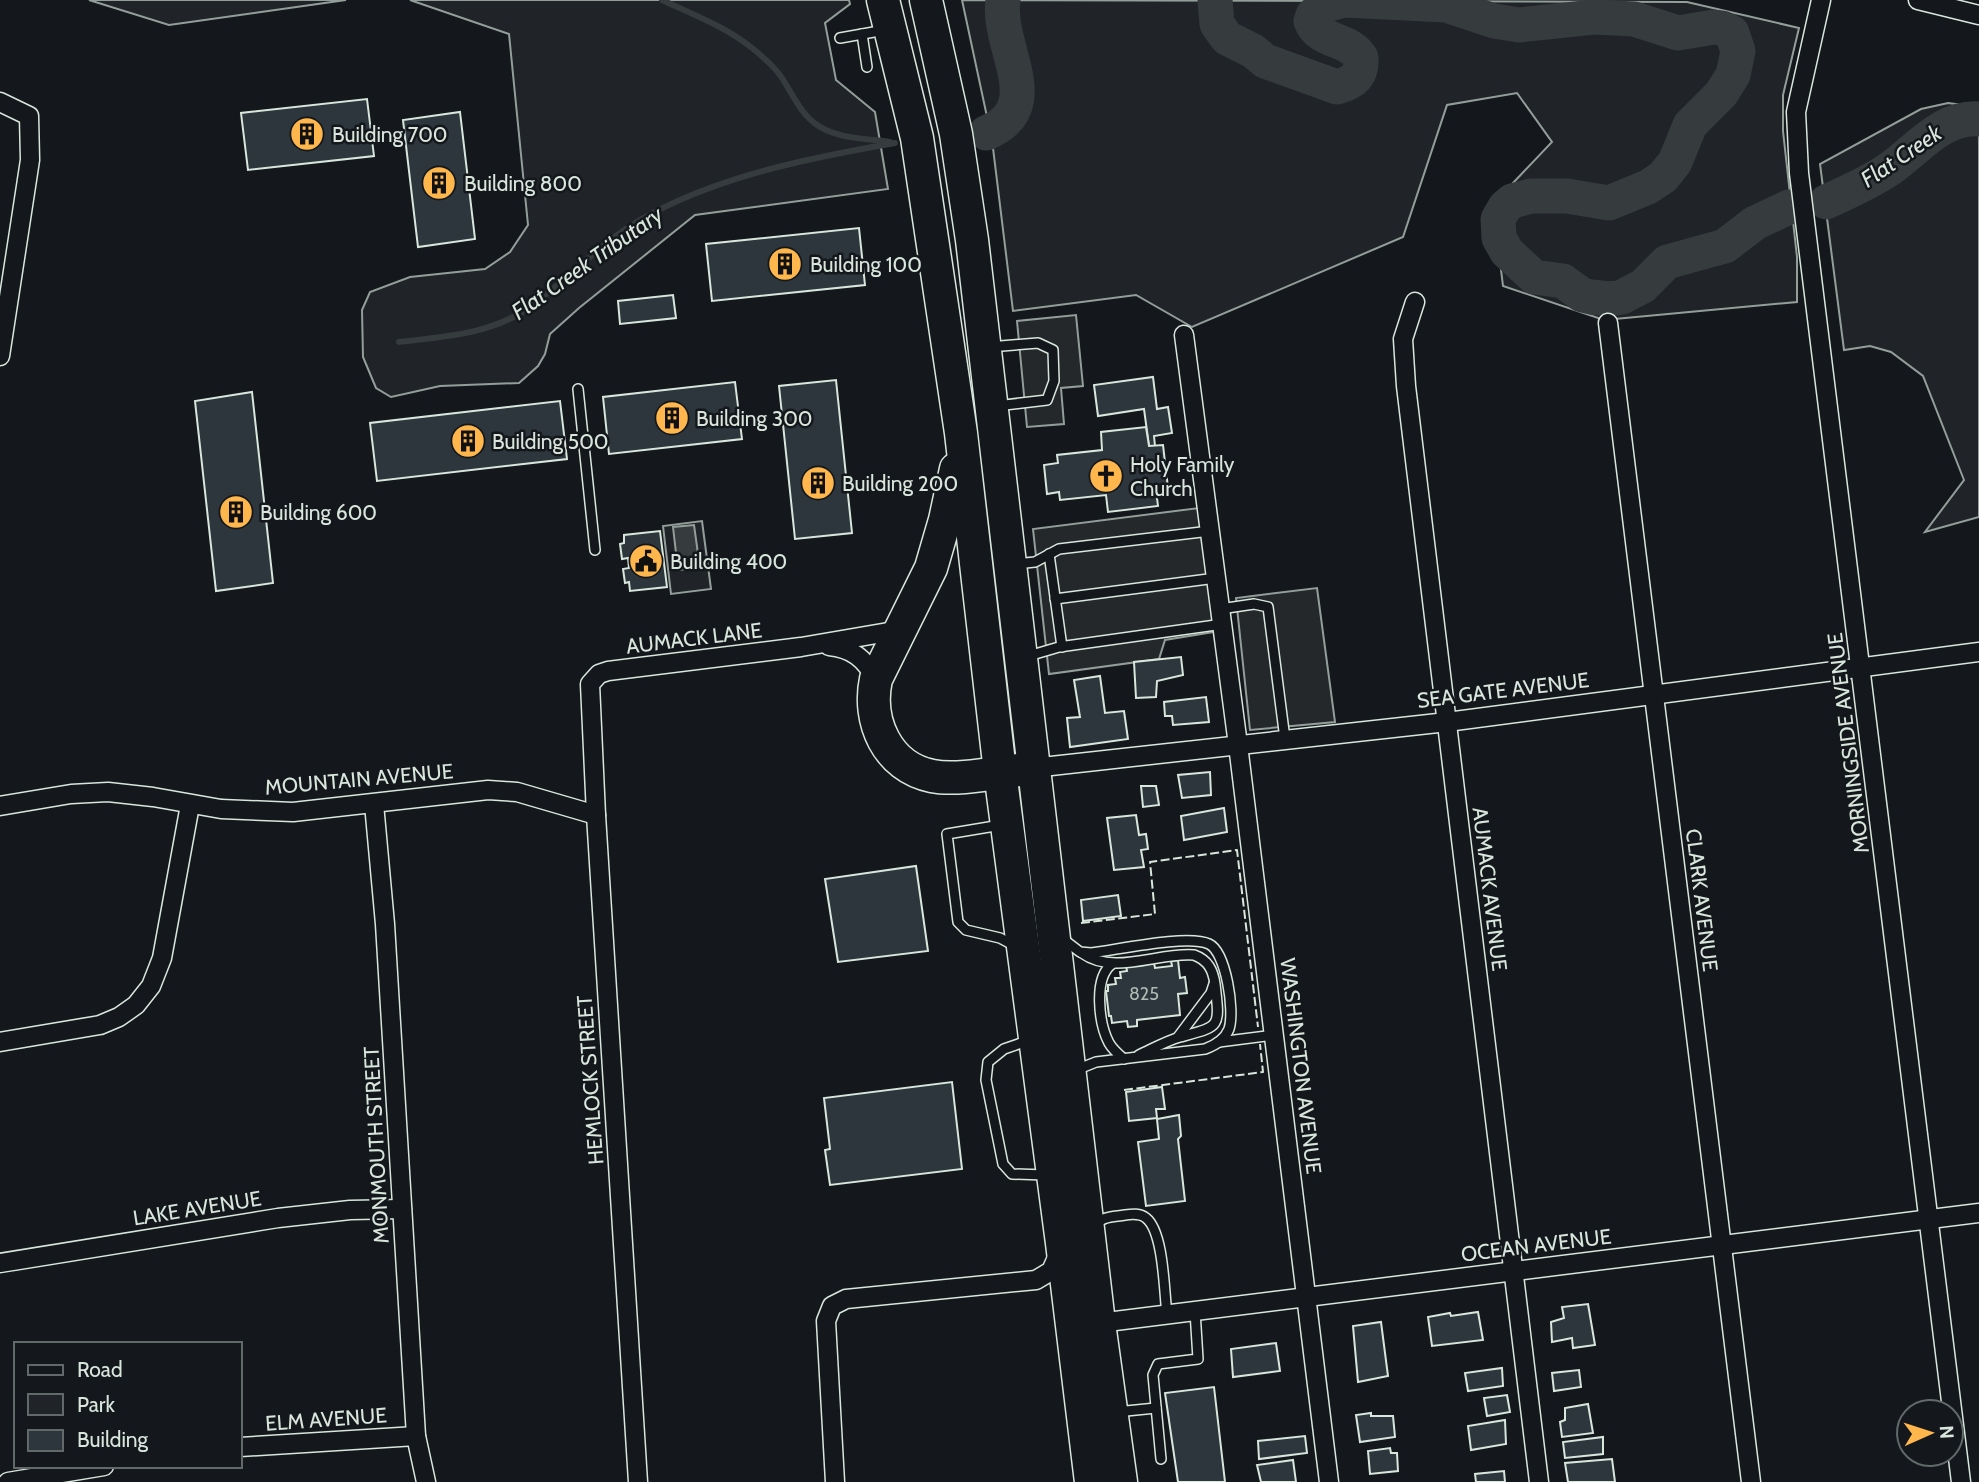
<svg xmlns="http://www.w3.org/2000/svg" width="1979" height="1482" viewBox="0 0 1979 1482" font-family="Cabin,sans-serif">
<rect width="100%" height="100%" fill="#14181c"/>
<g fill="#202428" stroke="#939e99" stroke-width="2">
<path d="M89,0H346L169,25Z"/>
<path d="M410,0H849L850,4L825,23L836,80L875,112L888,189L695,215L579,308L550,334L545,354L538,366L519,383L440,386L391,397L376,388L363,357L362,310L370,292L410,277L485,269L510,252L528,225L509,34Z"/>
<path d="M962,0L1687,2L1799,28L1783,95V131L1797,257V302L1604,320L1503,286L1493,204L1552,142L1517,93L1447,105L1403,237L1192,327L1136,295L1013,311L992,140Z"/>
<path d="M1948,103L1979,107V517L1925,532L1964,480L1923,376L1891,352L1870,346L1844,350L1820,164L1921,109Z"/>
<path d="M702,521L711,589L671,594L663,526Z"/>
</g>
<g fill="#24282b" stroke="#939e99" stroke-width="2">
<path d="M1076,315L1083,386L1061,388L1064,424L1027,427L1017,321Z"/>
<path d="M1199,508L1214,632L1165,640L1159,659L1049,674L1033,529Z"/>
<path d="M1317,588L1335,722L1250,730L1236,598Z"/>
</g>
<path fill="#363b3e" stroke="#939e99" stroke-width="2" d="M694,525L700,568L678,570L673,527Z"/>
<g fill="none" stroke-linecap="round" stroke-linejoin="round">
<g stroke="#363b3e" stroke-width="6">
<path d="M662,0C692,14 726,27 752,48C762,56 775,67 782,78C795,98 803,120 826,130C846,139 869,139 890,142"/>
<path d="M399,342C443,337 494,334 531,306C569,279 600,243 640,220C717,176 809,158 895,143"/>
</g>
<g stroke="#363b3e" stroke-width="35">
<path d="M1215,0L1217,24L1227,38L1253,51L1265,61L1337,87C1354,82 1362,76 1361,58C1350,38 1319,43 1311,21L1313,15L1326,5L1344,0L1446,5L1494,21L1519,25L1594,17L1634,19L1678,33L1714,27L1722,28L1732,33L1738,51L1733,75L1721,94L1690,125L1675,162L1663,177L1648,187L1609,203L1567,196H1531L1512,201L1505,207L1498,219L1499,238L1507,252L1534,277L1563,281L1582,295L1591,297L1610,299L1622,297L1643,286L1667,262L1725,246L1755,223L1789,207"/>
<path d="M986,133C1049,107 996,48 1003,0"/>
<path d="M1826,202C1846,193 1866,184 1885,172C1915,153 1940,116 1979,119"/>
</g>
</g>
<g fill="#2c363c" stroke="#d8e6dc" stroke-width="2">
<path d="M367,99L374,156L248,170L241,113Z"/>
<path d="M460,112L475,239L418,247L403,120Z"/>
<path d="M859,228L865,285L712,301L706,244Z"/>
<path d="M673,295L676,318L620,324L618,301Z"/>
<path d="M1153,377L1157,409L1168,407L1172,433L1154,436L1155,446H1149L1144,409L1098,416L1094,385Z"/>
<path d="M836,380L852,533L795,539L779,386Z"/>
<path d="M735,382L742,439L609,454L603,397Z"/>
<path d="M252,392L273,583L216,591L195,401Z"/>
<path d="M560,401L567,459L377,481L370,423Z"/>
<path d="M1146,427L1149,446L1163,445L1168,488L1156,490L1158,506L1108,512L1106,495L1060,500L1059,492L1047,494L1044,465L1058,463L1057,455L1102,450L1101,432Z"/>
<path d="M660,531L667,587L630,591L629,582L625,583L623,569L629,568L628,558L622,559L620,544L624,543V535Z"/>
<path d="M1181,657L1183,675L1157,681L1156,697L1136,698L1134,662Z"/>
<path d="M1100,676L1105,713L1124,711L1128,739L1070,747L1067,718L1080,717L1074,680Z"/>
<path d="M1206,697L1209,722L1173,725L1172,716H1165L1164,702Z"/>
<path d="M1210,772L1211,795L1182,798L1178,775Z"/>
<path d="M1141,786H1156L1159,805L1143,807Z"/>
<path d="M1224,808L1227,832L1184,840L1181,816Z"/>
<path d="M1136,815L1139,835L1146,834L1148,849L1141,850L1144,867L1114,870L1107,818Z"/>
<path d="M916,866L928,951L838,962L825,879Z"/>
<path d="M1118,895L1121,916L1083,921L1081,900Z"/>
<path d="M1178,960L1180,978L1185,977L1187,993L1178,994L1180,1015L1137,1020V1026L1128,1027L1127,1021L1112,1023L1111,1016H1109L1106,991H1108V985L1116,984L1115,978H1121L1120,972L1127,971L1126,966L1154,963L1155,968L1172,966L1171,961Z"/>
<path d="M952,1082L962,1169L830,1185L825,1150L830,1149L824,1098Z"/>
<path d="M1162,1087L1165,1109H1156L1157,1118L1129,1121L1126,1092Z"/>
<path d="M1179,1115L1181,1136L1178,1139L1185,1201L1146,1206L1138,1142L1159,1139L1157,1119Z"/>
<path d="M1588,1304L1595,1345L1573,1348L1572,1338L1552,1342L1551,1322L1564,1318L1562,1307Z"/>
<path d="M1478,1312L1483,1340L1432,1346L1428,1317L1450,1313L1451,1316Z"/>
<path d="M1381,1322L1388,1376L1358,1382L1353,1326Z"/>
<path d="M1276,1343L1280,1371L1233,1377L1231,1349Z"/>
<path d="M1502,1368L1503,1386L1468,1391L1465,1373Z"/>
<path d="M1579,1370L1581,1387L1554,1391L1552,1373Z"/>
<path d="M1214,1387L1225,1482H1178L1165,1393Z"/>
<path d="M1507,1395L1510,1412L1487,1416L1484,1398Z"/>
<path d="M1588,1404L1593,1433L1562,1437L1560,1422L1565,1420V1408Z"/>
<path d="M1371,1413V1416H1393L1395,1437L1360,1442L1356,1415Z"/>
<path d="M1505,1420L1506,1444L1471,1450L1468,1426Z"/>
<path d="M1305,1436L1307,1453L1259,1459L1258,1441Z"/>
<path d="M1603,1437V1454L1565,1458L1563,1442Z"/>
<path d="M1390,1448L1391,1453H1397L1398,1471L1370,1474L1368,1451Z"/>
<path d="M1612,1459L1615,1482H1568L1565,1463Z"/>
<path d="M1293,1460L1296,1482H1261L1257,1465Z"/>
<path d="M1504,1471L1505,1482H1476L1475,1474Z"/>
</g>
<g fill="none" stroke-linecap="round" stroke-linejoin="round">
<g stroke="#d8e6dc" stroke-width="12">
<g id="lane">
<path d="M862,34L867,67"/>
<path d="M840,38L885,30"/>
<path d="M989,347L1038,343L1053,350L1054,381L1047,400L996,406"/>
<path d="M578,389L595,550"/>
<path d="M1049,554L1062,647"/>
<path d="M1015,564L1035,562L1059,549L1210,531"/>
<path d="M1055,599L1216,578"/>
<path d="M1220,609L1254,604L1268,607L1285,739"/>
<path d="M1025,657L1059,647L1223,624"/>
<path d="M1001,825L947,834L958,922L966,930L1000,938L1017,947"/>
<path d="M1063,939L1080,952L1091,953C1117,950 1188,934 1209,944C1226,952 1235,1011 1229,1029C1225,1039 1216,1045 1205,1049L1096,1062L1081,1068L1079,1072"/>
<path d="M1082,953C1114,976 1158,952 1194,955C1208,960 1213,970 1215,984C1220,1028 1221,1026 1180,1037C1166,1041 1152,1049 1139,1055"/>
<path d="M1112,964C1093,978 1099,1024 1109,1043C1113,1050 1118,1054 1124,1059"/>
<path d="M1178,1037L1211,993L1214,984"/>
<path d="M1030,1040L1004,1049L988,1062L986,1080L1003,1164L1012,1174L1046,1175"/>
<path d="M1219,1042L1274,1035"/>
<path d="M1095,1226C1101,1216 1114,1217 1125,1215C1132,1214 1140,1213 1146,1218C1164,1232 1164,1292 1167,1314"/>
<path d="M1116,1412L1156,1408"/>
<path d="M1161,1459L1153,1375L1158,1364L1198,1359L1195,1311"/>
</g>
</g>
<g stroke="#d8e6dc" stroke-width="21">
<g id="street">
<path d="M1821,0L1796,112L1799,173L1961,1482"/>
<path d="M1918,0L1979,15"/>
<path d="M0,102L29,116L30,160L0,356"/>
<path d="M1415,302L1403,339L1406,386L1539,1482"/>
<path d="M1608,323L1751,1482"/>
<path d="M1184,335L1238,745L1329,1482"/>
<path d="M829,646C852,648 865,659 876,679"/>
<path d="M1033,768L1447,722L1979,652"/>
<path d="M374,804L385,924L416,1436L426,1482"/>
<path d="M0,806L71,794L108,792L153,797L221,809L293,812L488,790L517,792L596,815"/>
<path d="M0,1042L100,1025L119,1017L136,1005L151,986L162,958L190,805"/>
<path d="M0,1263L278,1218L350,1210L402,1209"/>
<path d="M1099,1323L1979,1213"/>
<path d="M240,1447L416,1436"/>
<path d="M8,1482L104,1466"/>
<path d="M638,1482L596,815L590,684L599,674L608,671L801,647L900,630"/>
<path d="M835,1482L826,1321L832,1306L846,1299L1036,1280L1051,1271L1060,1251"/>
</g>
</g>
<g stroke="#d8e6dc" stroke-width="35">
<g id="highway">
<path d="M883,0L917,138L961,433L1000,772L1062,1243L1091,1482"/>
<path d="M926,0L956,134L972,240L1099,1323L1121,1482"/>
<path d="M956,469L945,520L931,568L876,679C867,721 887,767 932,776C956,781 994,773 1019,770"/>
</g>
</g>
<use href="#lane" stroke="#14181c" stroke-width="9"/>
<use href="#street" stroke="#14181c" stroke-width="18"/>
<use href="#highway" stroke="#14181c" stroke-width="32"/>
<g stroke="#d8e6dc" stroke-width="2" stroke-dasharray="9 3.5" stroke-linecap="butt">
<path d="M1081,923L1155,914L1150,862L1237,850L1258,1027"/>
<path d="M1124,1090L1263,1072L1260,1044"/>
</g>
</g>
<defs>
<g id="building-disc" transform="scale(1.75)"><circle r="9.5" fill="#ffb74d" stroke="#14181c"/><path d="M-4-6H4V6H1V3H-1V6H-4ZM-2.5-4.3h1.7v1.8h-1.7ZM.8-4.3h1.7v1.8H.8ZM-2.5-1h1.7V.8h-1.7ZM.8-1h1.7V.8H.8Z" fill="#111"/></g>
<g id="church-disc" transform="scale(1.75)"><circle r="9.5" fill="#ffb74d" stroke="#14181c"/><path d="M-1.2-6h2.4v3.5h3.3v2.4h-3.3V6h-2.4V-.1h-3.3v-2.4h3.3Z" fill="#111"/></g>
<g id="civic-disc" transform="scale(1.75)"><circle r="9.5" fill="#ffb74d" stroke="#14181c"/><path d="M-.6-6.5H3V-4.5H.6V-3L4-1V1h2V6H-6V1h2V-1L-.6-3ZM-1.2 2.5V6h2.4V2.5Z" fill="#111"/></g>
</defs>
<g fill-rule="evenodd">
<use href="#building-disc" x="307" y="134"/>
<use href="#building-disc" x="439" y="183"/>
<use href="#building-disc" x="785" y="264"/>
<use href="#building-disc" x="672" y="418"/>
<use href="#building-disc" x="468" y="441"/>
<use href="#church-disc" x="1106" y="476"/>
<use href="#building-disc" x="818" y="483"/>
<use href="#building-disc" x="236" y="512"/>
<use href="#civic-disc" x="646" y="561"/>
</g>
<g text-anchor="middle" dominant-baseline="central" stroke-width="5" stroke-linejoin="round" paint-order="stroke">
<g font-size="18" fill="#adbab4">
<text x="1144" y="994">825</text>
</g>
<g font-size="21" fill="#d8e6dc" stroke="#14181c" text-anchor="start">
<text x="332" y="134">Building 700</text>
<text x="464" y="183">Building 800</text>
<text x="810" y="264">Building 100</text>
<text x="696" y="418">Building 300</text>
<text x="492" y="441">Building 500</text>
<text x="1130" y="464">Holy Family<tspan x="1130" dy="24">Church</tspan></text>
<text x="842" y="483">Building 200</text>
<text x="260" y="512">Building 600</text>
<text x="670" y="561">Building 400</text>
</g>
<g font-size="21" fill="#d8e6dc" stroke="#14181c">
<text transform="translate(694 638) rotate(-7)">AUMACK LANE</text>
<text transform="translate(1503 690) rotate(-7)">SEA GATE AVENUE</text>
<text transform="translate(1848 743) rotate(-97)">MORNINGSIDE AVENUE</text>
<text transform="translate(359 779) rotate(-5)">MOUNTAIN AVENUE</text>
<text transform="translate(1490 889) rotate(83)">AUMACK AVENUE</text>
<text transform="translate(1702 900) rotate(83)">CLARK AVENUE</text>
<text transform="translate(1301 1066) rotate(83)">WASHINGTON AVENUE</text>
<text transform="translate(590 1080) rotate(-94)">HEMLOCK STREET</text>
<text transform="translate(376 1145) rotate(-93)">MONMOUTH STREET</text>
<text transform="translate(197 1208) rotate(-9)">LAKE AVENUE</text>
<text transform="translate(1536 1245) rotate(-7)">OCEAN AVENUE</text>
<text transform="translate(326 1419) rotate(-4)">ELM AVENUE</text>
</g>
<g font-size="23" font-style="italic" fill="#d8e6dc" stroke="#14181c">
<text transform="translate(1901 156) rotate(-34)">Flat Creek</text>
<text transform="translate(587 263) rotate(-35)">Flat Creek Tributary</text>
</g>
</g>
<rect x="14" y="1342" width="228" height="126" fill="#14181c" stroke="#626a69" stroke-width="2"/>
<rect x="28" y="1365" width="35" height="10" fill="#14181c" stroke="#626a69" stroke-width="2"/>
<text x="77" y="1377" font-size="21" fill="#d8e6dc">Road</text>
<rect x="28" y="1394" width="35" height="21" fill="#202428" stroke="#626a69" stroke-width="2"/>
<text x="77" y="1412" font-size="21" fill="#d8e6dc">Park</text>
<rect x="28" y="1430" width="35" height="21" fill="#2c363c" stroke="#626a69" stroke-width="2"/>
<text x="77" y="1447" font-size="21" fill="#d8e6dc">Building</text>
<g transform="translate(1930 1433) rotate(87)"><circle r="33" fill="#14181c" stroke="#626a69" stroke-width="2"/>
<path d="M0-5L12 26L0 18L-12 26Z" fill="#ffb74d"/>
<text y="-10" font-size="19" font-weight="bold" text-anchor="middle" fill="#d8e6dc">N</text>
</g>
</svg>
